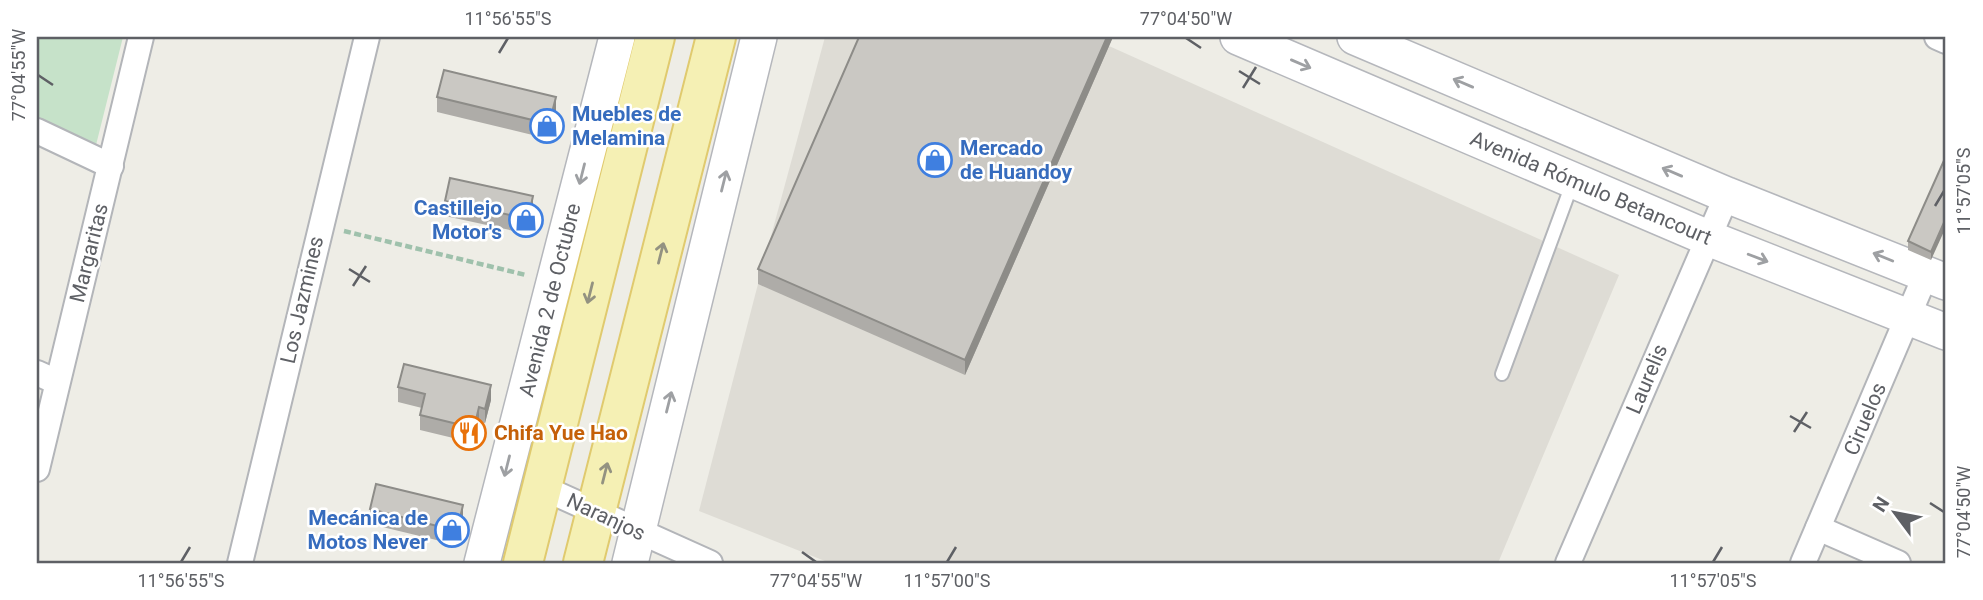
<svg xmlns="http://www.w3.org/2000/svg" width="1983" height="600" viewBox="0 0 1983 600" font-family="Roboto,sans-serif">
<rect width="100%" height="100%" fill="#eeede6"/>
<path fill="#dedcd5" d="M825,37H1089L1619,275L1498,563H830L699,511L758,284Z"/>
<path fill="#c6e2c9" d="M37,37H123L96,145L37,117Z"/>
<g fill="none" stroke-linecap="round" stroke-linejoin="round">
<g stroke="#b3b5b9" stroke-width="16">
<path id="lane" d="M1502,374L1572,184"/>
</g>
<g stroke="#b3b5b9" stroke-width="28">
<g id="street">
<path d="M1937,37L1946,41"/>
<path d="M37,131L111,166"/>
<path d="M37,373L57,382"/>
<path d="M37,469L141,37"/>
<path d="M541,487L710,563"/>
<path d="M1818,528L1898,563"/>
<path d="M240,563L367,37"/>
<path d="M1568,563L1727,195"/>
<path d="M1803,563L1926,274"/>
</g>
</g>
<g stroke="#b5b7bc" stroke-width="38">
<g id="secondary">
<path d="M1238,37L1708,238L1946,332"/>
<path d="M1355,37L1727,195L1946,282"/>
<path d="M482,563L617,37"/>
<path d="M630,563L759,37"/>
</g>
</g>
<g stroke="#e0ca6e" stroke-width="42">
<g id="primary">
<path d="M523,563L655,37"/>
<path d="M583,563L716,37"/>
</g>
</g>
<path stroke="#9fc1ac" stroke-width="4.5" stroke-dasharray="7 3.5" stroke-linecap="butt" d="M344,231L526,275"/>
<use href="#lane" stroke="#fff" stroke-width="12"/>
<use href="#street" stroke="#fff" stroke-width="24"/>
<use href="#secondary" stroke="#fff" stroke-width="35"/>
<use href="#primary" stroke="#f5f0b4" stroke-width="38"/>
</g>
<g fill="#aeaca8">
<path d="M859,37H1113L965,375L758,284V269Z"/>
<path d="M437,97L556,112L549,139L437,112Z"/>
<path d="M1946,156L1931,260L1908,250V241Z"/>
<path d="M445,201L533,211L528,234L445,216Z"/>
<path d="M398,387L491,400L485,423L479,422L474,443L420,430V415L422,408L398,402Z"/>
<path d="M370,509L463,519L457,545L370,524Z"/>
</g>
<g fill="#8d8c88">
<path d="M1107,37H1113L965,375V360Z"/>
<path d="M556,97V112L549,139V124Z"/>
<path d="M533,196V211L528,234V219Z"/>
<path d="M1946,218V227L1931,260V252Z"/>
<path d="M491,385V400L485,423V409Z"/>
<path d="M479,407V422L474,443V428Z"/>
<path d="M463,505V519L457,545V531Z"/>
</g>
<g fill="#cac8c3" stroke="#8d8c88" stroke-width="2">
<path d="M859,37H1107L965,360L758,269Z"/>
<path d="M444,70L556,97L549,124L437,97Z"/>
<path d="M1946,156V218L1931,252L1908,241Z"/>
<path d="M450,178L533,196L528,219L445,201Z"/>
<path d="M404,364L491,385L485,409L479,407L474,428L420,415L425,394L398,387Z"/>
<path d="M376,484L463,505L457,531L370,509Z"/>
</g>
<defs><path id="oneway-shaft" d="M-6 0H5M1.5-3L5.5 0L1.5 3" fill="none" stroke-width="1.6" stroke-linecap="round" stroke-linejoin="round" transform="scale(1.75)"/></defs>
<g stroke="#9ea0a3">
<use href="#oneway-shaft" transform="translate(1301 64) rotate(23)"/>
<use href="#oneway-shaft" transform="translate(1463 83) rotate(-157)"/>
<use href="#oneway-shaft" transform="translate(1672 172) rotate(-157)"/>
<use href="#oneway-shaft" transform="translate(582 174) rotate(104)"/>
<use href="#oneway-shaft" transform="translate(724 181) rotate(-76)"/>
<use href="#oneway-shaft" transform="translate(1883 257) rotate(-158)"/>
<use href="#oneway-shaft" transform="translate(1758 258) rotate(21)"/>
<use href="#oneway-shaft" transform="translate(669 402) rotate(-76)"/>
<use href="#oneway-shaft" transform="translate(507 466) rotate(104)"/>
</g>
<g stroke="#939281">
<use href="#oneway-shaft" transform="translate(661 253) rotate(-76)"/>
<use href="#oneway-shaft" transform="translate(590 293) rotate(104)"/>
<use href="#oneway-shaft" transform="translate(605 473) rotate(-76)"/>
</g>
<path fill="none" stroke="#5e6065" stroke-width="2.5" d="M1186,38L1201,48M499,53L508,38M1239,71L1260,84M38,75L53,85M1243,88L1256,67M1935,206L1944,191M349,269L370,282M353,286L366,266M1790,416L1811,428M1794,432L1807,412M1930,503L1944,512M802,552L816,562M181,562L190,547M947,562L956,547M1713,562L1722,547"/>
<defs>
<g id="shop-ring" transform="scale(1.75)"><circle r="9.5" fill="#fff" stroke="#3f7fe0" stroke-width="1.5"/><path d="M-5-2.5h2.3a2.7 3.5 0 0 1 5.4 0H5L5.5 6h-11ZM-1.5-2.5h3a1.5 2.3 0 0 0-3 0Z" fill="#3f7fe0"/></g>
<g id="restaurant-ring" transform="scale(1.75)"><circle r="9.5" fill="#fff" stroke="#e8710a" stroke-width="1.5"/><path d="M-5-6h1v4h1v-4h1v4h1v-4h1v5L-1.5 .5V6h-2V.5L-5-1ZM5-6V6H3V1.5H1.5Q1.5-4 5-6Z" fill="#e8710a"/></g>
</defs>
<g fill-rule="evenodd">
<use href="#shop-ring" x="547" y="126"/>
<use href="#shop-ring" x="935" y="160"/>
<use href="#shop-ring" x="526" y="220"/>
<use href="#restaurant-ring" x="469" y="433"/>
<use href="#shop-ring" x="452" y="530"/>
</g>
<g text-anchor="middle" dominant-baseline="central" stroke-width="5" stroke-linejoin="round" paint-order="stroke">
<g font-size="21" font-weight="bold" fill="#366cbe" stroke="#fff" text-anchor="start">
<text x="572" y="114">Muebles de<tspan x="572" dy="24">Melamina</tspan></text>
<text x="960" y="148">Mercado<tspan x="960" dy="24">de Huandoy</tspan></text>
<text x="502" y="208" text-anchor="end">Castillejo<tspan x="502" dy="24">Motor's</tspan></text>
<text x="428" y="518" text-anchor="end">Mecánica de<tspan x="428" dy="24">Motos Never</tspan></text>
</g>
<g font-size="21" fill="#5e6065" stroke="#fff">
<text transform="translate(1591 188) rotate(23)">Avenida Rómulo Betancourt</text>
<text transform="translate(89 253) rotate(-76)">Margaritas</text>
<text transform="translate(302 300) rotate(-77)">Los Jazmines</text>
<text transform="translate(550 300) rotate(-76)">Avenida 2 de Octubre</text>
<text transform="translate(1647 379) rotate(-67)">Laurelis</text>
<text transform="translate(1865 419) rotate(-67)">Ciruelos</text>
<text transform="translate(606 517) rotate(25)">Naranjos</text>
</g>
<g font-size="21" font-weight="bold" fill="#c56008" stroke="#fff" text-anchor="start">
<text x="494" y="433">Chifa Yue Hao</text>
</g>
</g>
<rect width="1983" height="600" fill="none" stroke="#ffffff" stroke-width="77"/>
<g transform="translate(1895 513) rotate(302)" stroke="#ffffff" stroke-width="5" paint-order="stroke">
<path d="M0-5L12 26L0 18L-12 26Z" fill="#5e6065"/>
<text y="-10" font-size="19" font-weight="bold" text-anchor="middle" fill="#5e6065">N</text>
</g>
<rect x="38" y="38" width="1906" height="524" fill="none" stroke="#5e6065" stroke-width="2.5"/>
<g font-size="18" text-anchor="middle" fill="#5e6065">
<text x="508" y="25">11°56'55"S</text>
<text x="1186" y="25">77°04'50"W</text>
<text transform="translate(19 75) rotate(-90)" y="6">77°04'55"W</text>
<text transform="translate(1964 191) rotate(-90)" y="6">11°57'05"S</text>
<text transform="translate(1964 512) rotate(-90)" y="6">77°04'50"W</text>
<text x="181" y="587">11°56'55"S</text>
<text x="816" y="587">77°04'55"W</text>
<text x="947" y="587">11°57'00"S</text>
<text x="1713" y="587">11°57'05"S</text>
</g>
</svg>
